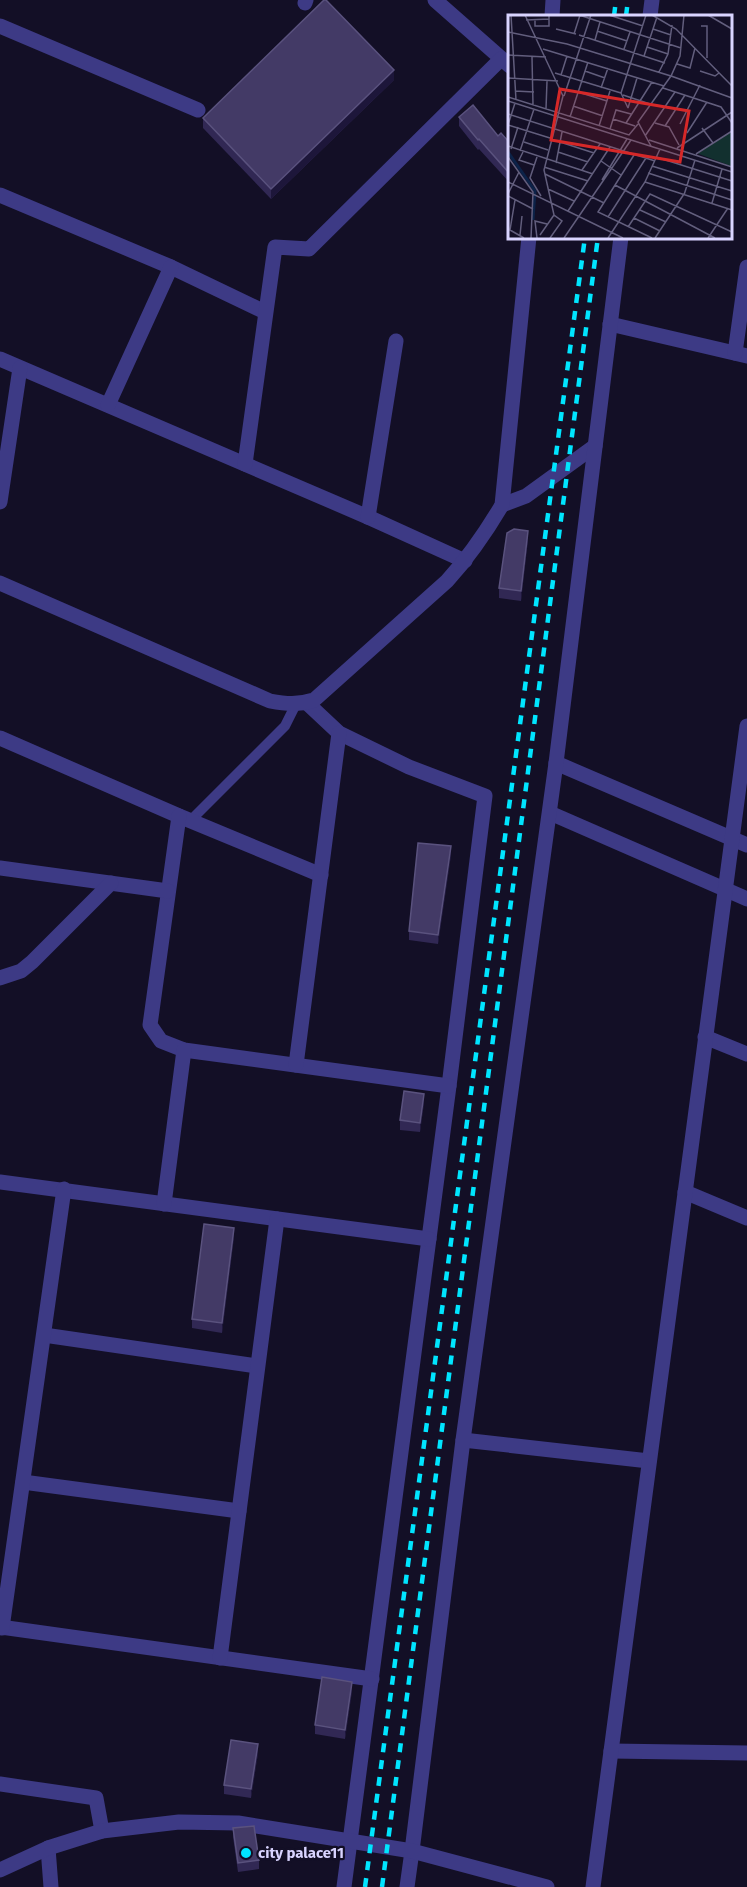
<svg xmlns="http://www.w3.org/2000/svg" width="747" height="1887" viewBox="0 0 747 1887" font-family="'Fira Sans',sans-serif">
<rect width="100%" height="100%" fill="#130f26"/>
<g fill="none" stroke-linecap="round" stroke-linejoin="round">
<path stroke="#3d3a85" stroke-width="10" d="M190,821L285,726L296,704"/>
<g stroke="#3d3a85" stroke-width="15">
<path d="M435,0L510,66"/>
<path d="M305,3L306,0"/>
<path d="M0,26L198,110"/>
<path d="M0,195L171,267L265,312"/>
<path d="M610,324L747,356"/>
<path d="M735,353L747,267"/>
<path d="M0,359L368,517L465,561"/>
<path d="M108,405L171,267"/>
<path d="M245,464L275,247L309,249L501,59"/>
<path d="M0,502L20,368"/>
<path d="M502,505L526,496L595,446"/>
<path d="M368,517L396,341"/>
<path d="M307,703L339,733L409,767L485,796L449,1086L344,1887"/>
<path d="M0,738L179,816L321,875"/>
<path d="M556,763L747,845"/>
<path d="M550,813L747,899"/>
<path d="M179,816L150,1025L161,1041L184,1050L449,1086"/>
<path d="M0,868L168,891"/>
<path d="M0,978L21,971L32,962L111,883"/>
<path d="M705,1037L747,1054"/>
<path d="M296,1065L339,733"/>
<path d="M0,1182L429,1239"/>
<path d="M685,1192L747,1218"/>
<path d="M164,1204L184,1050"/>
<path d="M44,1335L257,1366"/>
<path d="M463,1440L649,1461"/>
<path d="M23,1482L239,1511"/>
<path d="M0,1627L372,1679"/>
<path d="M2,1628L64,1189"/>
<path d="M220,1658L277,1219"/>
<path d="M611,1751L747,1753"/>
<path d="M0,1784L96,1798L102,1831"/>
<path d="M48,1848L51,1887"/>
<path d="M407,1887L412,1851"/>
<path d="M593,1887L747,726"/>
</g>
<g stroke="#3d3a85" stroke-width="15">
<path d="M552,16L553,0"/>
<path d="M650,16L652,0"/>
<path d="M0,583L270,701C286,704 298,705 314,700L447,581C469,557 486,532 502,505L529,237"/>
<path d="M412,1851L463,1440L556,763L621,237"/>
<path d="M0,1870L48,1848L102,1831L179,1822L238,1823L412,1851L547,1887"/>
</g>
<g stroke="#00e5ff" stroke-width="4.5" stroke-dasharray="9 8" stroke-linecap="butt">
<path d="M614,16L616,0"/>
<path d="M626,16L628,0"/>
<path d="M365,1887L585,237"/>
<path d="M382,1887L598,237"/>
</g>
</g>
<g fill="#312854">
<path d="M394,80L271,199L203,128V118Z"/>
<path d="M459,117L510,143V183L479,149L478,150L459,126Z"/>
<path d="M528,540L521,601L499,598V588Z"/>
<path d="M451,855L438,944L409,940V931Z"/>
<path d="M424,1103L420,1132L400,1130V1120Z"/>
<path d="M234,1237L222,1333L192,1328V1319Z"/>
<path d="M352,1691L345,1739L315,1734V1725Z"/>
<path d="M258,1753L251,1798L224,1794V1785Z"/>
<path d="M233,1828L259,1860V1869L238,1872L233,1837Z"/>
</g>
<g fill="#1d163a">
<path d="M394,70V80L271,199V189Z"/>
<path d="M528,531V540L521,601V591Z"/>
<path d="M451,846V855L438,944V935Z"/>
<path d="M424,1094V1103L420,1132V1123Z"/>
<path d="M234,1228V1237L222,1333V1323Z"/>
<path d="M352,1682V1691L345,1739V1730Z"/>
<path d="M258,1744V1753L251,1798V1789Z"/>
</g>
<g fill="#433a66" stroke="#5a527e" stroke-width="1.5">
<path d="M324,0H326L394,70L271,189L203,118Z"/>
<path d="M473,105L498,136L501,133L510,143V174L479,139L478,140L459,117Z"/>
<path d="M514,529L528,531L521,591L499,588L507,533Z"/>
<path d="M418,843L451,846L438,935L409,931Z"/>
<path d="M404,1091L424,1094L420,1123L400,1120Z"/>
<path d="M204,1224L234,1228L222,1323L192,1319Z"/>
<path d="M322,1677L352,1682L345,1730L315,1725Z"/>
<path d="M231,1740L258,1744L251,1789L224,1785Z"/>
<path d="M254,1826L259,1860L238,1863L233,1828Z"/>
</g>
<circle fill="#00e5ff" stroke="#130f26" stroke-width="2" cx="246" cy="1853" r="6"/>
<g text-anchor="middle" dominant-baseline="central" stroke-width="4.5" stroke-linejoin="round" paint-order="stroke">
<g font-size="15" font-weight="bold" fill="#d9d4ff" stroke="#130f26" text-anchor="start">
<text x="258" y="1853">city palace11</text>
</g>
</g>
<g transform="translate(508 15)">
<rect width="224" height="224" fill="#130f26"/>
<path d="M223,117V151L191,139V138Z" fill="#12302f"/>
<path fill="none" stroke="#0c2248" stroke-width="3" d="M0,137L27,176L25,205"/>
<path fill="none" stroke="#625e7d" stroke-width="1.5" d="M3,0L8,85M17,0L55,81L36,155L46,200L54,206L42,223M71,0L173,33M101,0L135,11M144,0L168,14L224,71M200,0L224,14M27,4V11H41V0M18,5L41,4M193,11H199V43M48,14L68,19M145,14L163,20M89,16L119,26M0,17L59,29L163,61L172,41L176,0M66,19L72,0M71,20L157,48M87,25L92,7M139,32L160,39M35,34L156,71M116,34L122,17M0,40L38,42M136,41L149,2M24,42L25,90M169,49L182,53L187,33M77,56L97,63M192,56L207,61L211,58M151,57L160,39L164,10M47,58L113,78M53,60L59,41M0,63L50,66M93,73L100,53M155,73L213,92L224,108M7,76L26,77M70,77L99,86M115,80L142,89M56,81L83,0M0,82L121,120L130,109M0,86L224,157M65,91L95,101M120,93L113,78L138,0M120,93L129,63M38,94L39,66M0,99L147,146M62,102L80,47M105,104L127,111M118,108L144,67M147,108L161,112L171,130M172,109L192,70M0,110L42,123M0,110L7,88M91,111L102,76M157,111L177,80M194,113L205,128M102,114L108,95L123,99M179,118L199,87M137,121L167,77M141,125L224,152M16,127L40,135M52,127L86,138M0,131L85,159M143,131L130,107L163,61L224,83M169,133L224,97M3,134L10,112M12,136L26,94M15,137L11,145L26,150M50,137L80,147M188,139L224,116M126,140L90,197L144,223M0,142L25,177L23,223M29,142L22,163L33,181M148,142L224,166M93,146L113,160M48,148L54,117M144,151L224,176M36,152L80,166M74,155L92,129M140,158L224,185M37,159L96,188M94,165L119,124M0,167L115,223M137,167L224,195M107,170L207,223M40,174L66,186M0,179L11,157M176,180L187,145M0,181L25,194M7,185L2,215L16,223M204,188L214,154M132,195L158,207M60,196L102,132M100,202L138,143M126,203L152,216M120,212L142,179L224,217M12,220L14,201M32,220L46,200M29,223L27,206L39,209M56,223L123,125M100,223L137,167L152,134M147,223L176,179M200,223L220,193"/>
<path fill="#d62828" fill-opacity="0.15" stroke="#d62828" stroke-width="3" d="M52,74L181,96L172,147L43,125Z"/>
<rect width="224" height="224" fill="none" stroke="#d9d4ff" stroke-width="3"/>
</g>
</svg>
